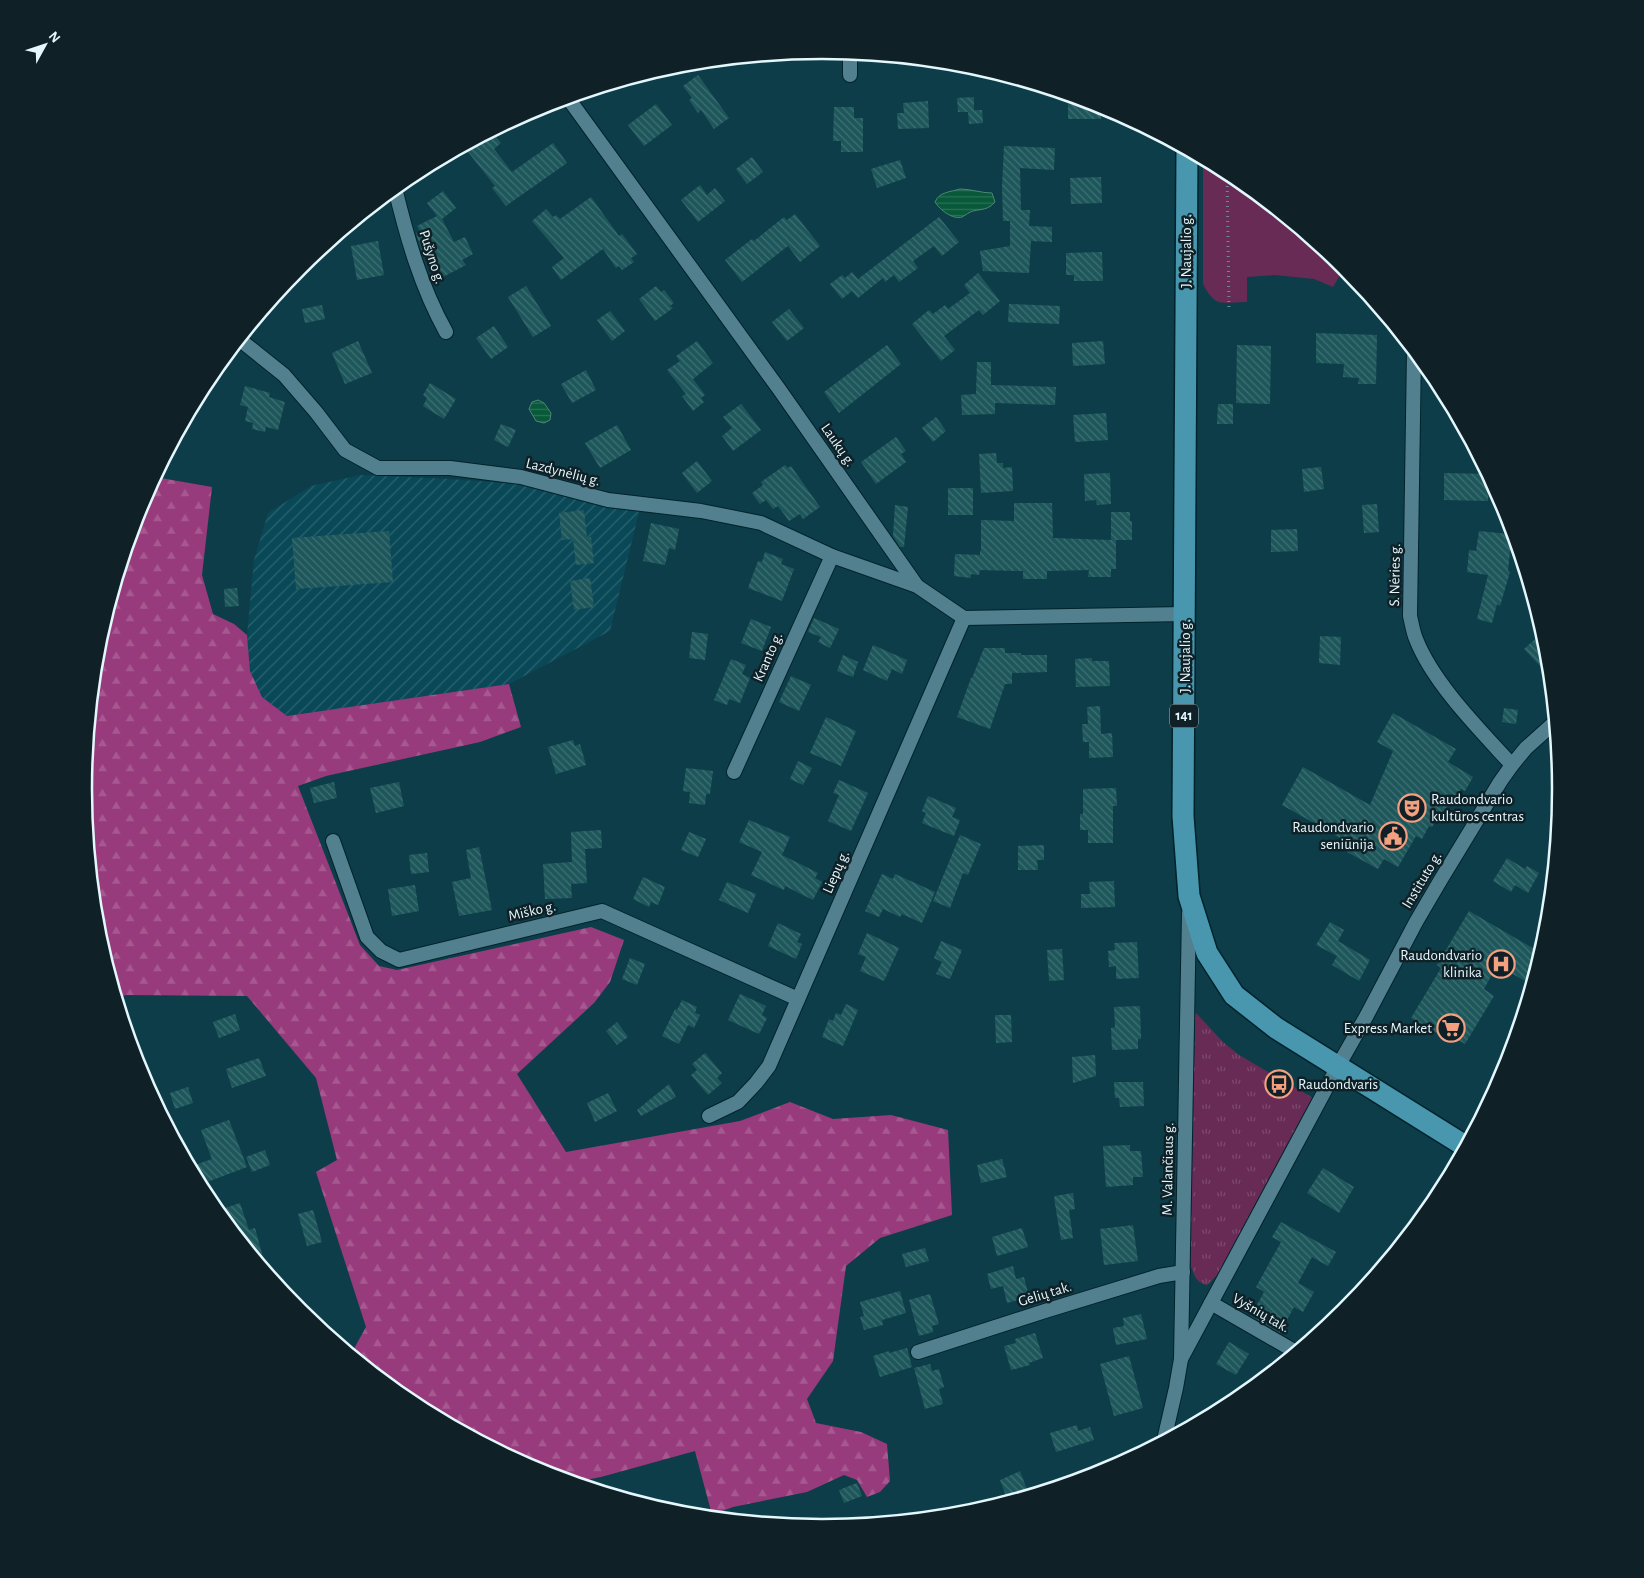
<svg xmlns="http://www.w3.org/2000/svg" width="1644" height="1578" viewBox="0 0 1644 1578" font-family="'Alegreya Sans',sans-serif">
<defs>
<pattern id="industrial-furrows" width="10" height="10" patternUnits="userSpaceOnUse" patternTransform="scale(1.25)"><rect width="10" height="10" fill="#094857"/><path d="M-1 1l2-2M0 10L10 0M9 11l2-2" fill="none" stroke="#2d6370"/></pattern>
<pattern id="forest-firs" width="22" height="20" patternUnits="userSpaceOnUse" patternTransform="scale(1.25)"><rect width="22" height="20" fill="#983b7c"/><path d="M5 1l3.5 6h-7zM16 11l3.5 6h-7z" fill="#a65890"/></pattern>
<pattern id="park-tufts" width="24" height="20" patternUnits="userSpaceOnUse" patternTransform="scale(1.25)"><rect width="24" height="20" fill="#682b55"/><path d="M3 7l-1-3M5 7V3M7 7l1-3M15 17l-1-3M17 17v-4M19 17l1-3" fill="none" stroke="#7d4a6e"/></pattern>
<pattern id="water-rules" width="6" height="5" patternUnits="userSpaceOnUse" patternTransform="scale(1.25)"><rect width="6" height="5" fill="#08583a"/><path d="M0 2.5h6" fill="none" stroke="#2c7157"/></pattern>
<pattern id="building-back-hatch" width="6" height="6" patternUnits="userSpaceOnUse" patternTransform="scale(1.25)"><rect width="6" height="6" fill="#1e575b"/><path d="M-1 5l2 2M0 0l6 6M5-1l2 2" fill="none" stroke="#3f7073"/></pattern>
</defs>
<rect width="100%" height="100%" fill="#0e3d4a"/>
<path fill="url(#industrial-furrows)" d="M361,475L450,479L518,484L587,501L640,508L610,631L509,684L287,716L262,697L250,671L247,635L254,560L268,513L311,486Z"/>
<path fill="#682b55" d="M1203,159L1233,175L1343,265V270L1333,287L1314,279L1275,275L1247,277V302C1222,302 1216,309 1203,284Z"/>
<path fill="url(#forest-firs)" d="M155,477L212,487L202,575L213,614L234,624L247,635L250,671L262,697L287,716L509,684L521,727L480,742L326,776L298,786L360,945L379,966L397,970L591,927L624,940L610,982L594,1003L517,1074L566,1152L740,1121L790,1102L833,1119L891,1115L948,1130L952,1215L880,1238L846,1266L833,1361L807,1399L816,1423L861,1432L887,1444L890,1481L880,1492L867,1497L857,1480L844,1475L807,1492L733,1507L712,1515L695,1451L601,1477L574,1482L539,1472L437,1417L436,1411L411,1403L351,1354L366,1327L316,1172L337,1160L316,1078L247,996L126,995L117,998L97,933L83,789L97,645L139,506Z"/>
<path fill="url(#park-tufts)" d="M1196,1013L1223,1042L1239,1055L1313,1098L1218,1274L1207,1285C1194,1282 1193,1272 1190,1261L1195,1015Z"/>
<g fill="url(#water-rules)" stroke="#4a8874">
<path d="M960,189C971,189 981,193 992,193L995,202C988,210 982,209 973,211C969,212 966,215 962,217C953,220 940,210 935,202C939,192 950,192 960,189Z"/>
<path d="M538,400L544,403L551,413L550,420L544,423L536,421L529,409L532,402Z"/>
</g>
<g fill="url(#building-back-hatch)">
<path d="M698,75L729,118L714,129L701,110L698,113L689,100L692,98L683,86Z"/>
<path d="M1068,95L1101,105V119H1068Z"/>
<path d="M974,97V110H982L983,123L969,124L968,112H958L957,98Z"/>
<path d="M928,101L929,128L898,129L897,113H904L903,103Z"/>
<path d="M656,104L672,125L644,146L628,125Z"/>
<path d="M834,107H854V118H863V152H841V141H833Z"/>
<path d="M492,132L501,143L494,149L512,172L553,143L567,163L506,206L492,188L495,186L468,152L469,151L465,146Z"/>
<path d="M1004,146L1055,148L1054,170L1020,168L1021,210H1030L1029,226L1052,227V242L1031,241L1029,273L983,271L980,251L1010,246V221H1003L1002,187Z"/>
<path d="M752,157L763,172L747,184L736,169Z"/>
<path d="M900,160L906,178L877,188L871,169Z"/>
<path d="M1101,177L1102,203L1071,204L1070,178Z"/>
<path d="M700,185L707,195L715,188L725,201L698,222L681,200Z"/>
<path d="M443,191L456,208L442,219L454,242L465,237L473,254L462,260L466,265L443,277L432,254L424,258L416,233L420,231L417,226L437,216L427,203Z"/>
<path d="M591,197L619,236L622,234L637,254L631,258L634,262L622,270L619,266L616,268L603,249L561,280L552,267L564,258L532,221L546,209L553,217L556,215L560,219Z"/>
<path d="M795,214L820,246L800,262L788,246L742,282L725,260L752,239L754,241L784,217L787,220Z"/>
<path d="M939,217L959,242L942,256L934,246L913,261L918,268L899,282L894,275L885,282L883,278L858,298L852,291L842,299L830,284L842,275L845,278L852,272L858,279Z"/>
<path d="M378,241L384,275L357,280L351,246Z"/>
<path d="M1102,252L1103,281H1074V275H1066V253Z"/>
<path d="M978,273L1000,301L983,315L979,310L944,336L955,350L941,361L912,324L929,310L933,314L945,305L948,309L970,293L964,285Z"/>
<path d="M526,286L551,326L533,337L508,297Z"/>
<path d="M656,286L661,292L664,290L674,303L670,306L673,308L655,321L639,299Z"/>
<path d="M1009,304L1060,306L1059,324L1008,322Z"/>
<path d="M322,305L325,319L305,323L302,309Z"/>
<path d="M789,309L804,328L787,341L772,322Z"/>
<path d="M610,311L625,331L612,341L597,320Z"/>
<path d="M494,326L508,347L491,359L476,338Z"/>
<path d="M1316,333L1377,335L1376,384H1358L1359,378L1343,377L1344,364L1316,363Z"/>
<path d="M358,341L372,373L345,384L332,353Z"/>
<path d="M697,341L713,363L693,379L705,395L701,398L704,402L693,411L682,396L686,394L667,370L680,361L676,356Z"/>
<path d="M1103,341L1105,364L1073,366L1072,343Z"/>
<path d="M887,345L901,364L839,413L824,392Z"/>
<path d="M1237,345L1271,346L1270,404L1236,403Z"/>
<path d="M977,362H991V385L1056,387L1055,405L995,403V414L962,415L961,395L976,394Z"/>
<path d="M586,370L596,390L572,403L561,384Z"/>
<path d="M430,383L456,399L444,419L423,406L427,398L423,395Z"/>
<path d="M245,386L270,393L269,397L285,402L278,430L266,427L265,432L252,429L253,423L245,421L248,407L240,405Z"/>
<path d="M741,404L761,430L733,451L722,436L732,428L723,417Z"/>
<path d="M1218,404H1233V424H1217Z"/>
<path d="M1106,413L1108,440L1075,442L1073,415Z"/>
<path d="M936,417L946,431L933,442L922,428Z"/>
<path d="M501,424L516,430L508,447L494,440Z"/>
<path d="M617,425L631,450L600,468L585,443Z"/>
<path d="M896,437L906,451L901,454L906,462L876,484L861,462Z"/>
<path d="M996,453L997,463H1003V468L1012,467L1013,491L981,493L979,454Z"/>
<path d="M697,461L712,481L697,493L682,473Z"/>
<path d="M785,465L788,468L791,466L820,507L803,519L800,514L789,521L778,506L773,509L766,500L760,504L752,493L763,485L761,482Z"/>
<path d="M1321,467L1324,489L1304,492L1302,469Z"/>
<path d="M1110,473L1111,504L1097,505L1096,500L1085,501L1084,474Z"/>
<path d="M1444,473L1487,474L1489,476L1488,501L1444,500Z"/>
<rect x="948" y="488" width="25" height="27"/>
<path d="M1014,503H1052L1053,538L1111,540V512H1130V521H1132V540H1116V569H1111V577H1088L1089,570L1047,571V579H1023V571L980,570L979,575L971,574V578L954,576L955,554L980,555V551H981V520L1014,521Z"/>
<path d="M1377,504L1379,532L1364,533L1362,505Z"/>
<path d="M895,505L908,507L904,547H900L893,536Z"/>
<path d="M584,510L587,538L591,537L594,563L576,565L573,539L562,540L559,513Z"/>
<path d="M651,523L679,529L675,550L669,548L665,565L643,561Z"/>
<path d="M1297,529L1298,551L1271,552V530Z"/>
<path d="M389,531L393,582L296,589L292,538Z"/>
<path d="M1479,531L1508,534L1507,542H1511L1508,571L1510,572L1500,606L1497,604L1492,623L1477,619L1488,575L1467,572L1469,550L1476,551Z"/>
<path d="M765,552L783,559L781,564L794,569L782,601L748,588L758,561L762,562Z"/>
<path d="M590,578L594,607L574,610L570,581Z"/>
<path d="M237,588L239,606L225,607L224,589Z"/>
<path d="M814,618L839,629L830,648L818,642L821,637L808,632Z"/>
<path d="M751,619L771,627L762,651L741,643Z"/>
<path d="M692,632L708,634L705,660L689,658Z"/>
<path d="M1543,632L1547,645L1548,659L1540,666L1524,649Z"/>
<path d="M1320,636L1341,637L1340,665L1319,663Z"/>
<path d="M873,645L907,660L902,674L892,669L887,681L863,670Z"/>
<path d="M984,648H1005V653H1021V655H1047V672L1012,673V684H1005L990,729L957,717L971,678H972Z"/>
<path d="M843,655L858,662L853,677L837,671Z"/>
<path d="M1092,658V661H1109L1110,686L1076,687L1075,659Z"/>
<path d="M731,659L746,665L742,674L750,678L740,703L729,699L727,705L714,700Z"/>
<path d="M791,676L811,685L799,711L779,702Z"/>
<path d="M1100,706L1101,734L1112,733L1113,757L1089,758V742H1083L1082,724H1088L1087,707Z"/>
<path d="M1504,708L1518,710L1516,724L1502,722Z"/>
<path d="M1393,713L1456,749L1448,762L1473,777L1465,791L1461,789L1453,803L1450,801L1442,814L1440,813L1432,827L1429,826L1422,839L1416,836L1398,867L1384,859L1378,869L1347,852L1351,844L1282,805L1303,767L1370,805L1393,751L1377,742Z"/>
<path d="M826,717L856,731L841,766L810,753Z"/>
<path d="M573,740L575,746L580,744L586,765L556,774L548,747Z"/>
<path d="M798,761L812,768L803,785L790,779Z"/>
<path d="M686,768L713,771L710,794H706L705,805L689,803L690,792L683,791Z"/>
<path d="M839,780L868,793L851,831L828,821L839,795L833,793Z"/>
<path d="M334,782L337,798L314,803L310,788Z"/>
<path d="M399,782L404,806L376,813L370,788Z"/>
<path d="M1116,788L1117,806H1113V843H1088V830H1080V814H1083V789Z"/>
<path d="M928,796L956,808L952,817L960,820L954,836L922,823L926,813L922,811Z"/>
<path d="M749,820L790,837L782,855L818,873L815,878L822,882L813,900L785,886L784,890L751,875L762,852L739,842Z"/>
<path d="M601,830L602,848L585,849L587,883L571,884L572,898L545,899L543,864L572,862L571,832Z"/>
<path d="M689,832L706,839L698,857L681,850Z"/>
<path d="M960,835L981,844L968,875L963,873L950,908L933,901Z"/>
<path d="M1044,845V860H1037L1038,870H1018V846Z"/>
<path d="M479,847L492,910L459,916L452,882L471,878L466,850Z"/>
<path d="M427,853L429,872L411,874L409,855Z"/>
<path d="M1507,858L1525,869L1527,866L1539,873L1528,893L1515,885L1511,892L1493,881Z"/>
<path d="M882,874L893,879L895,874L935,892L922,923L902,914L900,917L883,909L879,917L865,911Z"/>
<path d="M643,877L665,887L658,905L651,902L649,907L633,899Z"/>
<path d="M1114,881L1115,907L1081,908V894H1090L1089,882Z"/>
<path d="M727,882L756,894L748,913L719,900Z"/>
<path d="M415,885L419,911L392,916L388,889Z"/>
<path d="M1469,911L1541,953L1537,964L1527,982L1497,965L1484,989L1494,996L1465,1044L1455,1038L1452,1042L1411,1018L1441,968L1437,965Z"/>
<path d="M1330,922L1344,930L1338,941L1370,960L1359,981L1332,965L1337,956L1316,945Z"/>
<path d="M778,923L801,934L797,942L802,944L796,959L768,946Z"/>
<path d="M867,933L899,948L884,981L860,971L866,957L858,954Z"/>
<path d="M941,941L962,950L950,979L936,974L942,962L934,958Z"/>
<path d="M1137,942L1139,978L1116,979V966L1109,967L1108,951L1115,950L1114,943Z"/>
<path d="M1062,949L1064,980L1049,981L1047,950Z"/>
<path d="M630,958L645,964L637,985L622,979Z"/>
<path d="M740,994L766,1006L762,1015L767,1018L759,1034L728,1020Z"/>
<path d="M682,1000L697,1007L695,1013L700,1015L694,1028L688,1025L679,1044L662,1036L675,1009L677,1010Z"/>
<path d="M846,1004L858,1010L843,1046L822,1037L829,1019L833,1021L836,1013L841,1015Z"/>
<path d="M1140,1006L1141,1039H1138V1049L1112,1050L1111,1028L1115,1027L1114,1007Z"/>
<path d="M235,1014L240,1030L219,1038L213,1022Z"/>
<path d="M995,1015H1011L1012,1042L996,1043Z"/>
<path d="M617,1022L628,1037L617,1045L606,1031Z"/>
<path d="M705,1053L722,1073L717,1078L722,1083L708,1095L691,1075L697,1070L692,1064Z"/>
<path d="M1095,1055L1096,1076L1073,1083L1072,1057Z"/>
<path d="M259,1058L266,1076L232,1088L226,1069Z"/>
<path d="M1114,1082H1143L1144,1106L1120,1107L1119,1098H1115Z"/>
<path d="M669,1084L676,1097L641,1116L637,1110Z"/>
<path d="M188,1087L193,1103L175,1109L170,1093Z"/>
<path d="M608,1093L617,1111L595,1122L587,1103Z"/>
<path d="M229,1120L247,1167L202,1184L195,1165L212,1159L201,1130Z"/>
<path d="M1130,1145V1151H1141L1143,1177H1133V1185L1106,1187L1103,1146Z"/>
<path d="M265,1150L270,1165L252,1172L246,1157Z"/>
<path d="M1002,1159L1007,1177L981,1183L977,1165Z"/>
<path d="M1323,1168L1354,1187L1339,1213L1307,1193Z"/>
<path d="M1073,1193L1075,1209L1069,1210L1073,1238L1061,1240L1054,1198L1055,1196Z"/>
<path d="M240,1203L249,1230L255,1228L267,1272L227,1224L222,1209Z"/>
<path d="M313,1210L322,1242L307,1246L298,1214Z"/>
<path d="M1281,1222L1336,1252L1328,1266L1312,1257L1298,1283L1314,1292L1303,1312L1294,1307L1280,1333L1251,1316L1264,1292L1256,1287L1281,1242L1272,1237Z"/>
<path d="M1133,1225L1138,1261L1104,1265L1100,1229Z"/>
<path d="M1022,1228L1028,1247L997,1256L992,1237Z"/>
<path d="M925,1248L929,1261L906,1267L902,1254Z"/>
<path d="M1013,1266L1016,1279L1024,1277L1029,1297L1007,1303L1003,1286L991,1289L987,1274Z"/>
<path d="M900,1291L906,1313L882,1320L883,1325L864,1330L860,1317L864,1316L860,1302Z"/>
<path d="M930,1294L939,1324L932,1326L933,1332L919,1336L909,1300Z"/>
<path d="M1141,1314L1147,1339L1116,1345L1113,1328L1124,1326L1123,1318Z"/>
<path d="M1035,1333L1043,1358L1029,1363L1030,1365L1011,1370L1004,1346L1016,1343L1015,1339Z"/>
<path d="M1229,1342L1249,1354L1236,1375L1216,1364Z"/>
<path d="M907,1348L912,1367L880,1377L873,1356L889,1351V1353Z"/>
<path d="M1129,1356L1143,1408L1114,1416L1100,1364Z"/>
<path d="M930,1364L932,1371L939,1369L944,1387L939,1389L943,1404L925,1409L914,1368Z"/>
<path d="M1077,1425L1078,1431L1090,1427L1094,1440L1056,1452L1050,1433Z"/>
<path d="M1020,1471L1029,1495L1008,1501L1000,1480Z"/>
<path d="M857,1483L862,1496L844,1503L839,1490Z"/>
</g>
<g fill="none" stroke-linecap="round" stroke-linejoin="round">
<g stroke="#00232c" stroke-width="16">
<g id="minor">
<path d="M850,53V75"/>
<path d="M568,98L779,389L917,586L964,618L1185,614"/>
<path d="M395,188C407,238 421,287 446,332"/>
<path d="M240,339L244,343L284,375L316,412L345,450L378,468H450L521,477L608,500L701,511L761,523L832,556L917,586"/>
<path d="M1414,351L1410,616C1412,624 1413,632 1416,639C1433,683 1480,730 1512,765"/>
<path d="M734,772L832,556"/>
<path d="M333,841L367,937L381,951L399,960L602,911L798,999"/>
<path d="M709,1116L738,1102L756,1083L769,1066L964,618"/>
<path d="M1211,1303L1296,1352"/>
<path d="M918,1352L1045,1311L1159,1276L1183,1272"/>
<path d="M1181,1359L1337,1068L1367,1015L1416,922L1440,881L1500,782L1512,765L1526,748L1554,723"/>
<path d="M1164,1440L1176,1388L1181,1359L1189,913"/>
</g>
</g>
<g stroke="#00232c" stroke-width="24">
<path id="primary" d="M1187,150L1183,816L1189,896L1207,953L1234,995L1276,1028L1465,1146"/>
</g>
<path stroke="#688b96" stroke-width="3" stroke-dasharray="1 4" stroke-linecap="butt" d="M1227,171L1229,311"/>
<use href="#minor" stroke="#53808f" stroke-width="14"/>
<use href="#primary" stroke="#4897af" stroke-width="21"/>
</g>
<defs>
<g id="theatre-ring" transform="scale(1.4375)"><circle r="9.5" fill="#0f2127" stroke="#f3a081" stroke-width="1.5"/><path d="M-5-5.5Q0-4 5-5.5V0Q5 5 0 6Q-5 5-5 0ZM-3.3-2.5H-1v1.5H-3.3ZM1-2.5H3.3v1.5H1ZM-2.8 1Q0 5.5 2.8 1Z" fill="#f3a081"/></g>
<g id="civic-ring" transform="scale(1.4375)"><circle r="9.5" fill="#0f2127" stroke="#f3a081" stroke-width="1.5"/><path d="M-.6-6.5H3V-4.5H.6V-3L4-1V1h2V6H-6V1h2V-1L-.6-3ZM-1.2 2.5V6h2.4V2.5Z" fill="#f3a081"/></g>
<g id="hospital-ring" transform="scale(1.4375)"><circle r="9.5" fill="#0f2127" stroke="#f3a081" stroke-width="1.5"/><path d="M-5-5h3v3.5h4V-5h3V5h-3V1.5h-4V5h-3Z" fill="#f3a081"/></g>
<g id="supermarket-ring" transform="scale(1.4375)"><circle r="9.5" fill="#0f2127" stroke="#f3a081" stroke-width="1.5"/><path d="M-6-5.5h2.5l.6 2H6L4.5 2H-2.5L-4.4-4H-6ZM-1.5 3.2a1.3 1.3 0 1 0 .1 0ZM3 3.2a1.3 1.3 0 1 0 .1 0Z" fill="#f3a081"/></g>
<g id="bus-ring" transform="scale(1.4375)"><circle r="9.5" fill="#0f2127" stroke="#f3a081" stroke-width="1.5"/><path d="M-5-6H5V4H4V6H2V4H-2V6H-4V4H-5ZM-3.5-4V0h7V-4ZM-3.5 1.2v1.5H-2V1.2ZM2 1.2v1.5H3.5V1.2Z" fill="#f3a081"/></g>
</defs>
<g fill-rule="evenodd">
<use href="#theatre-ring" x="1412" y="808"/>
<use href="#civic-ring" x="1393" y="836"/>
<use href="#hospital-ring" x="1501" y="964"/>
<use href="#supermarket-ring" x="1451" y="1028"/>
<use href="#bus-ring" x="1279" y="1084"/>
</g>
<g text-anchor="middle" dominant-baseline="central" stroke-width="5" stroke-linejoin="round" paint-order="stroke">
<rect fill="#0f2127" stroke="#a4b7bd" stroke-width="1" x="1170" y="704.5" width="28" height="23" rx="4"/>
<g font-size="14" font-weight="bold" fill="#e4f7fd">
<text x="1184" y="716">141</text>
</g>
<g font-size="15" fill="#e4f7fd" stroke="#0f2127">
<text transform="translate(1186 251) rotate(-90)">J. Naujalio g.</text>
<text transform="translate(432 257) rotate(72)">Pušyno g.</text>
<text transform="translate(838 445) rotate(55)">Laukų g.</text>
<text transform="translate(563 472) rotate(14)">Lazdynėlių g.</text>
<text transform="translate(1395 575) rotate(-89)">S. Nėries g.</text>
<text transform="translate(1185 656) rotate(-90)">J. Naujalio g.</text>
<text transform="translate(768 657) rotate(-66)">Kranto g.</text>
<text transform="translate(836 872) rotate(-66)">Liepų g.</text>
<text transform="translate(1422 880) rotate(-59)">Instituto g.</text>
<text transform="translate(532 911) rotate(-13)">Miško g.</text>
<text transform="translate(1168 1169) rotate(-89)">M. Valančiaus g.</text>
<text transform="translate(1045 1294) rotate(-17)">Gėlių tak.</text>
<text transform="translate(1261 1313) rotate(30)">Vyšnių tak.</text>
</g>
<g font-size="15" fill="#e4f7fd" stroke="#0f2127" text-anchor="end">
<text x="1431" y="799" text-anchor="start">Raudondvario<tspan x="1431" dy="17">kultūros centras</tspan></text>
<text x="1374" y="827">Raudondvario<tspan x="1374" dy="17">seniūnija</tspan></text>
<text x="1482" y="955">Raudondvario<tspan x="1482" dy="17">klinika</tspan></text>
<text x="1432" y="1028">Express Market</text>
<text x="1298" y="1084" text-anchor="start">Raudondvaris</text>
</g>
</g>
<path d="M0 0H1644V1578H0ZM92 789a730 730 0 1 1 1460 0a730 730 0 1 1-1460 0Z" fill="#0f2127" fill-rule="evenodd"/>
<path fill="none" stroke="#e4f7fd" stroke-width="2.5" d="M92 789a730 730 0 1 1 1460 0a730 730 0 1 1-1460 0Z"/>
<g transform="translate(45 45) rotate(50)" stroke="#0f2127" stroke-width="4" paint-order="stroke">
<path d="M0-4L9 19L0 12L-9 19Z" fill="#e4f7fd"/>
<text y="-8" font-size="14" font-weight="bold" text-anchor="middle" fill="#e4f7fd">N</text>
</g>
</svg>
